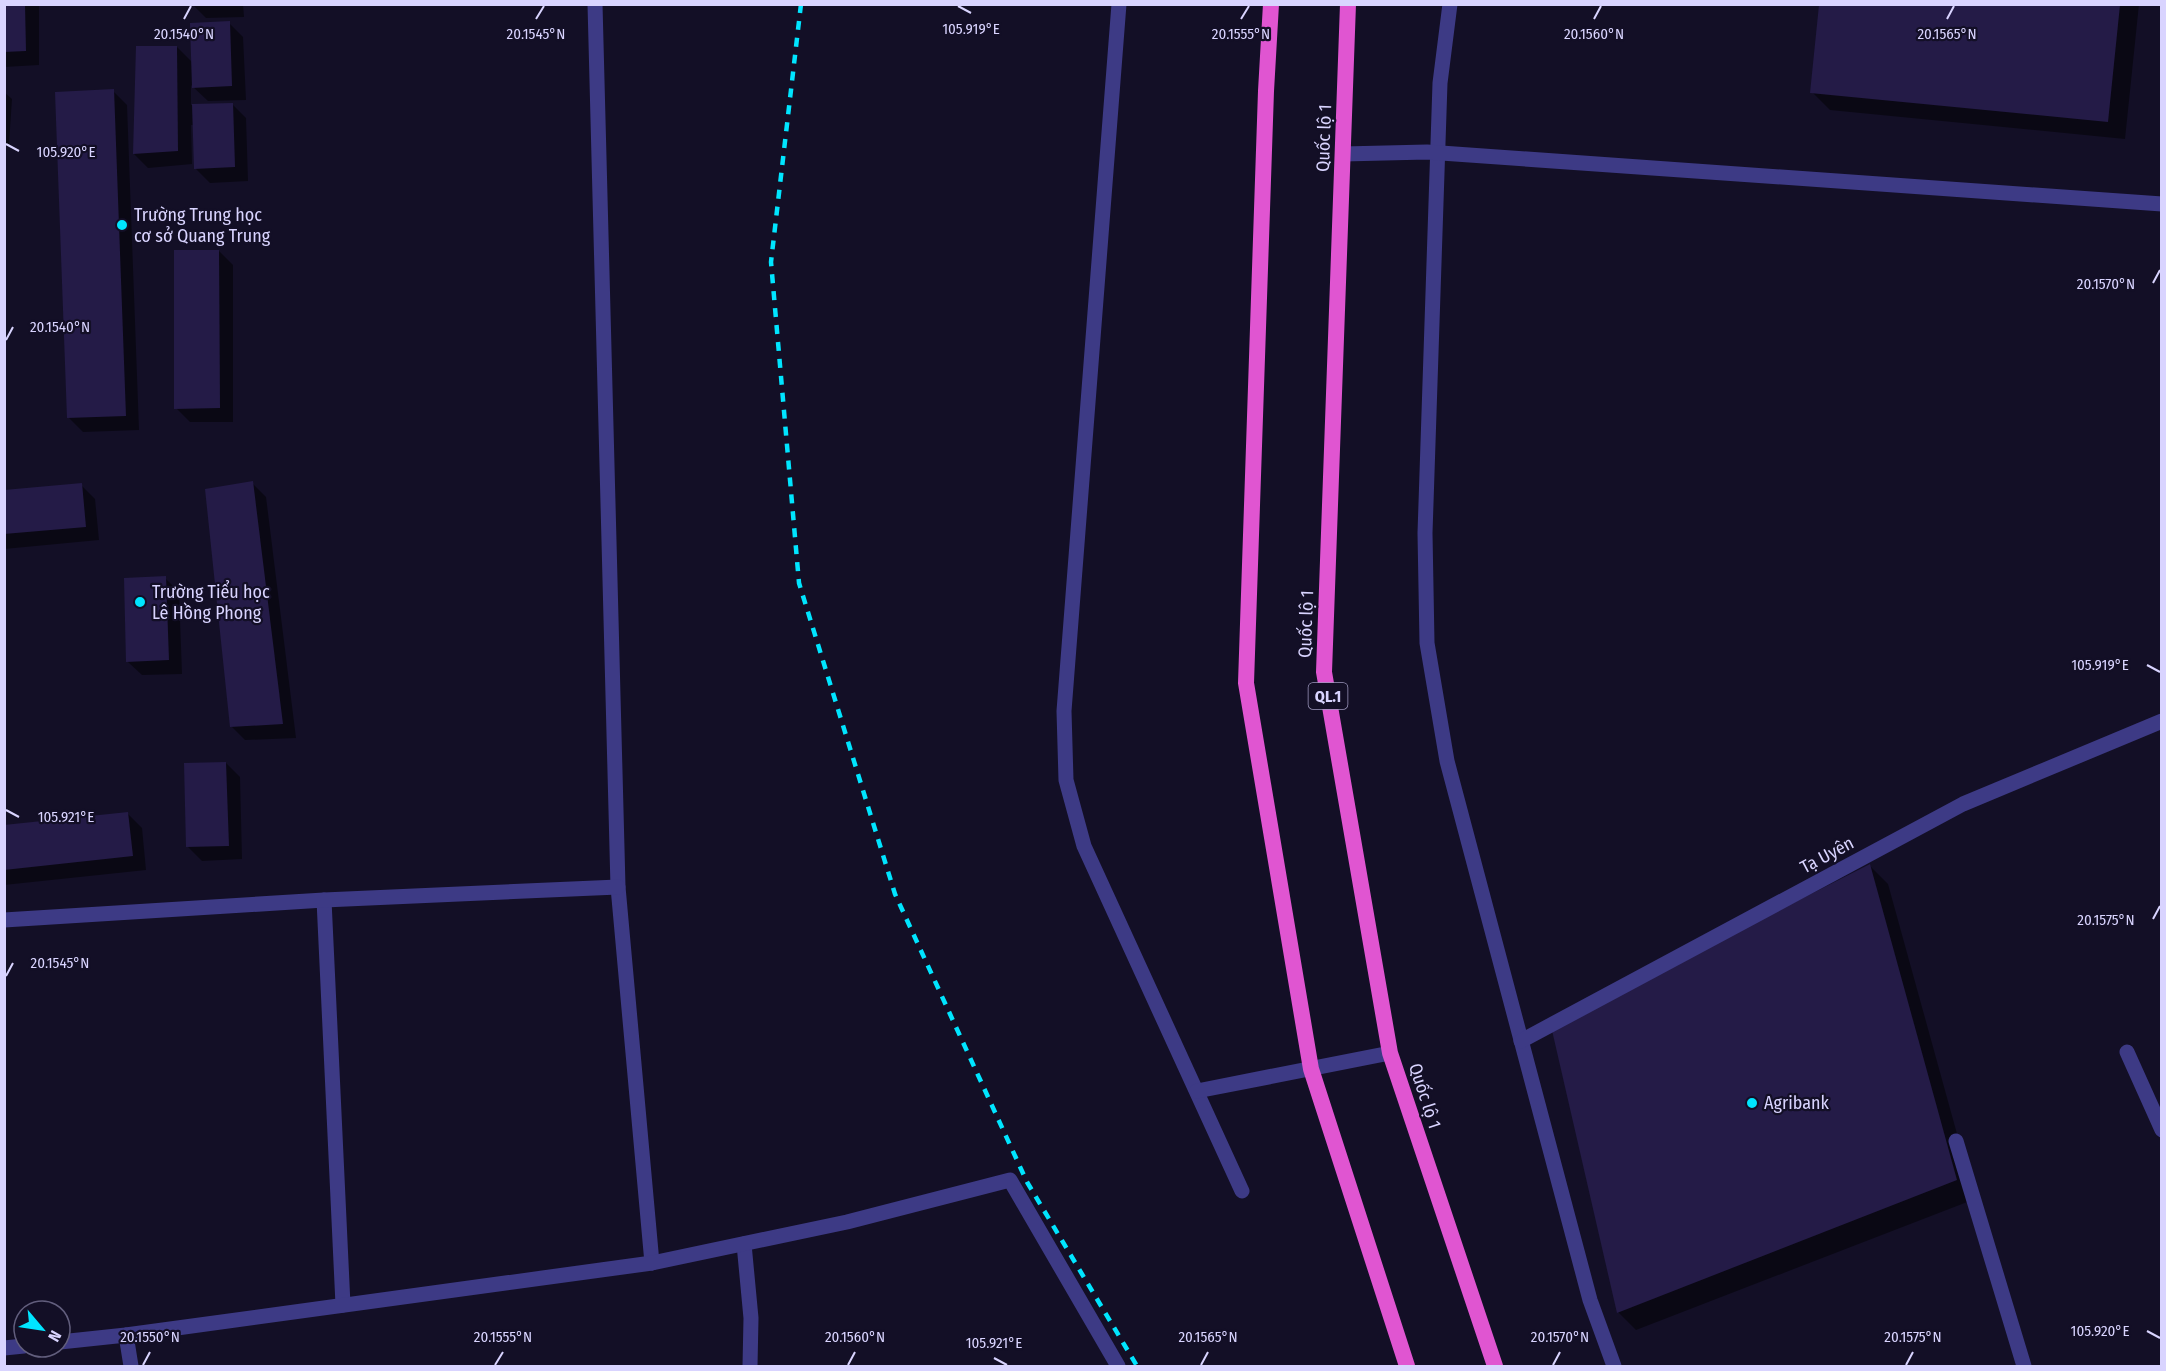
<svg xmlns="http://www.w3.org/2000/svg" width="2166" height="1371" viewBox="0 0 2166 1371" font-family="'Fira Sans Condensed',sans-serif">
<rect width="100%" height="100%" fill="#130f26"/>
<g fill="#0007">
<path d="M4,4H39V65L4,67Z"/>
<path d="M192,4H243L244,17L206,18Z"/>
<path d="M1820,4H2139L2125,139L1830,110L1812,92Z"/>
<path d="M229,23L243,37L246,100L208,101L191,85V105L232,104L246,118L248,181L210,183L196,169L194,125H191L192,164L148,168L134,154L177,47L193,63Z"/>
<path d="M113,91L127,105L139,430L83,432L69,418Z"/>
<path d="M4,92L12,99L9,144L4,143Z"/>
<path d="M219,251L233,265V422H190L176,408Z"/>
<path d="M252,483L266,497L296,738L245,740L231,726Z"/>
<path d="M81,485L95,499L99,540L4,549V491Z"/>
<path d="M165,578L179,592L182,674L142,675L128,662Z"/>
<path d="M226,763L240,777L242,859L202,861L188,847Z"/>
<path d="M128,814L142,828L146,870L4,885V827Z"/>
<path d="M1870,866L1888,884L1975,1199L1636,1330L1618,1312Z"/>
</g>
<g fill="#241b47">
<path d="M4,4H25L26,51L4,52Z"/>
<path d="M1819,5H2120L2108,122L1810,93Z"/>
<path d="M230,21L232,86L192,88L190,23Z"/>
<path d="M136,46H177L178,151L133,154Z"/>
<path d="M114,89L126,416L67,418L55,92Z"/>
<path d="M233,103L235,167L194,169L192,104Z"/>
<path d="M174,250H219L220,408L174,409Z"/>
<path d="M253,481L283,724L230,727L205,489Z"/>
<path d="M82,483L86,527L4,534V490Z"/>
<path d="M166,576L169,660L126,662L124,578Z"/>
<path d="M226,762L229,846L186,847L184,763Z"/>
<path d="M128,812L133,856L4,870V825Z"/>
<path d="M1870,864L1957,1180L1617,1313L1551,1026Z"/>
</g>
<g fill="none" stroke-linecap="round" stroke-linejoin="round">
<g stroke="#3d3a85" stroke-width="15">
<path d="M595,4L618,887L652,1263"/>
<path d="M1119,4L1064,711L1066,780L1084,846L1242,1191"/>
<path d="M1450,4L1440,83L1425,533L1427,643L1447,761L1590,1300L1614,1366"/>
<path d="M1343,154L1427,152L2162,204"/>
<path d="M324,900L343,1305"/>
<path d="M4,920L324,900L618,887"/>
<path d="M1521,1041L1963,804L2162,721"/>
<path d="M2127,1052L2162,1130"/>
<path d="M1197,1091L1390,1053"/>
<path d="M1956,1141L2024,1366"/>
<path d="M744,1244L751,1318L750,1366"/>
<path d="M126,1335L131,1366"/>
<path d="M60,1342L126,1335L652,1263L847,1222L1010,1180L1118,1366"/>
<path d="M4,1348L24,1346"/>
</g>
<g stroke="#e055d1" stroke-width="16">
<path d="M1271,4L1266,91L1246,683L1311,1069L1407,1366"/>
<path d="M1348,4L1324,672L1390,1053L1495,1366"/>
</g>
<path stroke="#00e5ff" stroke-width="4.5" stroke-dasharray="9 8" stroke-linecap="butt" d="M801,4L771,262L799,583L895,894L1027,1182L1137,1366"/>
</g>
<path fill="none" stroke="#d9d4ff" stroke-width="2" d="M958,6L971,13M184,19L191,6M536,19L544,6M1241,19L1249,6M1594,19L1601,6M1947,19L1954,6M6,144L19,151M2153,283L2160,270M6,340L13,327M2147,665L2160,672M6,810L19,817M2153,919L2160,906M6,976L13,963M2147,1331L2160,1338M994,1358L1007,1365M143,1365L150,1352M495,1365L503,1352M848,1365L855,1352M1201,1365L1208,1352M1553,1365L1560,1352M1906,1365L1913,1352"/>
<g fill="#00e5ff" stroke="#130f26" stroke-width="2">
<circle cx="122" cy="225" r="6"/>
<circle cx="140" cy="602" r="6"/>
<circle cx="1752" cy="1103" r="6"/>
</g>
<g text-anchor="middle" dominant-baseline="central" stroke-width="4.5" stroke-linejoin="round" paint-order="stroke">
<rect fill="#130f26" stroke="#9e99be" stroke-width="1.5" x="1308.5" y="683" width="39" height="26" rx="4.5"/>
<g font-size="16" font-weight="bold" fill="#d9d4ff">
<text x="1328" y="696">QL.1</text>
</g>
<g font-size="18" fill="#d9d4ff" stroke="#130f26">
<text transform="translate(1324 138) rotate(-88)">Quốc lộ 1</text>
<text transform="translate(1306 624) rotate(-88)">Quốc lộ 1</text>
<text transform="translate(1827 855) rotate(-28)">Tạ Uyên</text>
<text transform="translate(1425 1096) rotate(72)">Quốc lộ 1</text>
</g>
<g font-size="18" fill="#d9d4ff" stroke="#130f26" text-anchor="start">
<text x="134" y="215">Trường Trung học<tspan x="134" dy="21">cơ sở Quang Trung</tspan></text>
<text x="152" y="592">Trường Tiểu học<tspan x="152" dy="21">Lê Hồng Phong</tspan></text>
<text x="1764" y="1103">Agribank</text>
</g>
</g>
<g font-size="15" text-anchor="middle" fill="#d9d4ff" stroke="#130f26" stroke-width="4.5" stroke-linejoin="round" paint-order="stroke">
<text x="971" y="34">105.919°E</text>
<text x="184" y="39">20.1540°N</text>
<text x="536" y="39">20.1545°N</text>
<text x="1241" y="39">20.1555°N</text>
<text x="1594" y="39">20.1560°N</text>
<text x="1947" y="39">20.1565°N</text>
<text x="66" y="157">105.920°E</text>
<text x="2106" y="289">20.1570°N</text>
<text x="60" y="332">20.1540°N</text>
<text x="2100" y="670">105.919°E</text>
<text x="66" y="822">105.921°E</text>
<text x="2106" y="925">20.1575°N</text>
<text x="60" y="968">20.1545°N</text>
<text x="2100" y="1336">105.920°E</text>
<text x="150" y="1342">20.1550°N</text>
<text x="503" y="1342">20.1555°N</text>
<text x="855" y="1342">20.1560°N</text>
<text x="1208" y="1342">20.1565°N</text>
<text x="1560" y="1342">20.1570°N</text>
<text x="1913" y="1342">20.1575°N</text>
<text x="994" y="1348">105.921°E</text>
</g>
<rect width="2166" height="1371" fill="none" stroke="#d9d4ff" stroke-width="12"/>
<g transform="translate(42 1329) rotate(119)"><circle r="28" fill="#130f26" stroke="#625e7d" stroke-width="1.5"/>
<path d="M0-4.5L10 22L0 15L-10 22Z" fill="#00e5ff"/>
<text y="-9" font-size="16" font-weight="bold" text-anchor="middle" fill="#d9d4ff">N</text>
</g>
</svg>
